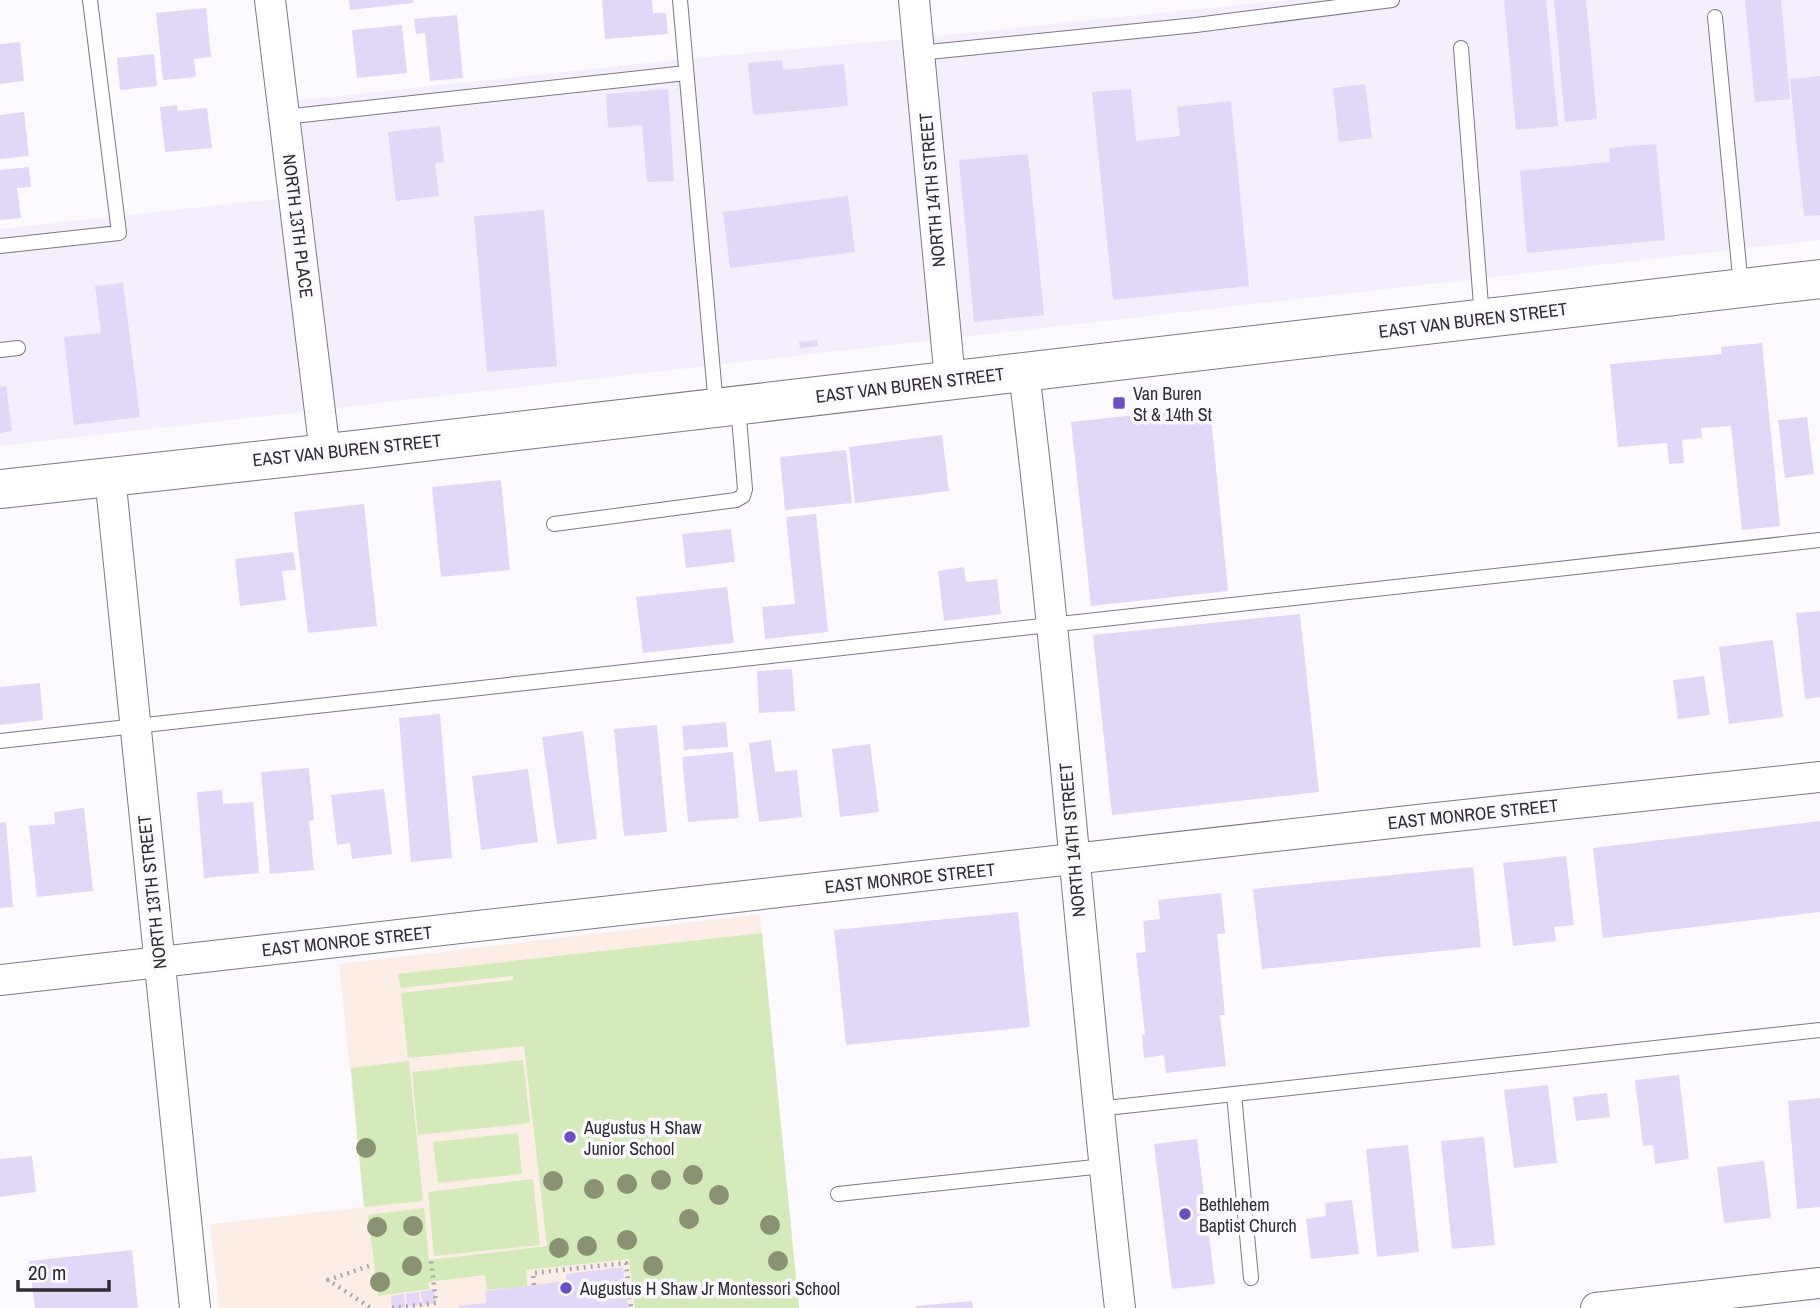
<svg xmlns="http://www.w3.org/2000/svg" width="1820" height="1308" viewBox="0 0 1820 1308" font-family="'Archivo Narrow',sans-serif">
<rect width="100%" height="100%" fill="#fcfaff"/>
<path fill="#f4eefd" d="M1287,0H1820V240L0,446V229L293,197L282,102L685,59L917,38Z"/>
<path fill="#fceee7" d="M760,914L799,1308H219L210,1224L364,1207L339,964Z"/>
<g fill="#d4eaba">
<path d="M762,933L799,1308H635L629,1259L526,1270L527,1286L487,1290L485,1275L428,1282L429,1289L378,1296L368,1215L424,1208L429,1260L547,1246L524,1046L408,1058L401,993L513,980V976L401,988L398,974Z"/>
<path d="M523,1060L530,1123L418,1135L412,1072Z"/>
<path d="M409,1061L423,1201L364,1207L351,1068Z"/>
<path d="M518,1133L522,1174L438,1183L433,1142Z"/>
<path d="M533,1179L540,1245L434,1256L428,1192Z"/>
</g>
<g fill="#e3d7f8">
<path d="M349,0H413V3L350,10Z"/>
<path d="M602,0H652L653,13H666L668,34L605,39Z"/>
<path d="M1504,0H1546L1558,126L1516,130Z"/>
<path d="M1554,0H1586L1597,119L1565,122Z"/>
<path d="M1745,0H1781L1790,99L1755,102Z"/>
<path d="M206,8L211,57L194,59L196,77L163,80L156,13Z"/>
<path d="M457,15L463,78L430,81L425,33L416,34L414,19Z"/>
<path d="M402,25L407,73L357,78L352,30Z"/>
<path d="M20,42L24,81L0,84V44Z"/>
<path d="M154,54L157,86L120,90L117,58Z"/>
<path d="M782,60L783,70L844,64L848,106L753,115L748,63Z"/>
<path d="M1820,76V215L1804,216L1790,79Z"/>
<path d="M1365,84L1372,138L1339,142L1333,88Z"/>
<path d="M668,89L674,181L647,182L642,125L608,128L606,94Z"/>
<path d="M1131,89L1136,141L1180,136L1177,107L1231,101L1249,286L1113,300L1092,92Z"/>
<path d="M177,105L178,111L207,108L212,148L165,152L160,107Z"/>
<path d="M24,112L29,156L0,159V115Z"/>
<path d="M440,126L444,162L435,163L439,196L396,201L388,132Z"/>
<path d="M1656,144L1665,240L1527,253L1520,171L1610,162L1609,148Z"/>
<path d="M1028,154L1044,315L974,322L959,160Z"/>
<path d="M29,167L31,187L17,188L21,218L0,220V170Z"/>
<path d="M848,196L855,252L730,268L723,212Z"/>
<path d="M544,210L557,366L487,372L474,216Z"/>
<path d="M123,283L140,417L74,425L64,337L101,333L95,286Z"/>
<path d="M817,340L818,346L800,348L799,342Z"/>
<path d="M1762,343L1780,526L1742,530L1731,426L1701,428L1702,438L1682,440L1684,463L1669,464L1667,443L1618,447L1610,364L1722,354L1721,347Z"/>
<path d="M6,386L12,431L0,433V387Z"/>
<path d="M1210,407L1228,591L1091,606L1071,422Z"/>
<path d="M1807,417L1814,474L1785,478L1778,420Z"/>
<path d="M942,435L949,491L855,503L849,447Z"/>
<path d="M846,450L852,503L785,510L780,457Z"/>
<path d="M501,480L510,570L441,577L432,487Z"/>
<path d="M364,504L377,626L308,633L294,512Z"/>
<path d="M816,514L828,632L765,639L762,607L795,604L786,517Z"/>
<path d="M731,529L735,562L686,568L682,534Z"/>
<path d="M293,552L296,570L282,571L286,600L240,606L235,559Z"/>
<path d="M964,567L966,582L997,579L1001,614L944,621L938,571Z"/>
<path d="M727,587L734,643L643,653L636,597Z"/>
<path d="M1820,611V697L1805,699L1796,613Z"/>
<path d="M1300,614L1319,792L1112,815L1093,635Z"/>
<path d="M1773,640L1783,717L1729,724L1719,647Z"/>
<path d="M792,669L795,711L759,713L757,671Z"/>
<path d="M1704,676L1710,715L1678,719L1673,680Z"/>
<path d="M40,683L43,720L0,725V687Z"/>
<path d="M440,714L452,858L411,862L399,718Z"/>
<path d="M726,722L728,747L684,750L682,726Z"/>
<path d="M657,725L667,832L624,836L614,729Z"/>
<path d="M583,731L597,839L557,844L542,737Z"/>
<path d="M771,740L775,772L797,770L802,817L759,822L749,743Z"/>
<path d="M870,744L879,812L840,817L832,749Z"/>
<path d="M733,752L739,818L688,822L682,757Z"/>
<path d="M309,768L314,820L309,821L314,870L270,874L261,772Z"/>
<path d="M528,769L538,842L481,850L472,776Z"/>
<path d="M384,789L392,854L352,859L350,843L337,845L331,795Z"/>
<path d="M222,790L223,804L253,802L259,873L204,878L197,792Z"/>
<path d="M84,808L93,891L37,897L29,826L55,824L54,812Z"/>
<path d="M1820,821V912L1603,938L1593,848Z"/>
<path d="M6,822L13,907L0,908V823Z"/>
<path d="M1566,856L1574,925L1554,927L1556,941L1513,946L1503,863Z"/>
<path d="M1473,867L1481,947L1262,969L1253,889Z"/>
<path d="M1221,893L1225,933L1217,934L1225,1015H1220L1226,1066L1166,1073L1164,1055L1144,1058L1142,1035H1145L1136,953L1146,952L1143,921L1160,919L1158,900Z"/>
<path d="M1018,912L1030,1027L846,1045L834,930Z"/>
<path d="M1679,1075L1689,1159L1655,1164L1653,1145L1643,1146L1635,1080Z"/>
<path d="M1548,1085L1557,1163L1514,1168L1504,1090Z"/>
<path d="M1607,1093L1610,1117L1576,1121L1573,1097Z"/>
<path d="M1820,1098V1207L1797,1209L1788,1101Z"/>
<path d="M1484,1137L1495,1245L1452,1249L1441,1141Z"/>
<path d="M1197,1139L1215,1284L1172,1289L1154,1144Z"/>
<path d="M1408,1145L1419,1252L1377,1257L1366,1149Z"/>
<path d="M32,1156L36,1192L0,1197V1159Z"/>
<path d="M1764,1161L1771,1218L1724,1223L1717,1167Z"/>
<path d="M1352,1200L1359,1254L1311,1259L1306,1219L1326,1216L1325,1203Z"/>
<path d="M132,1250L138,1308H35L29,1261Z"/>
<path d="M623,1267L628,1308H459V1306L486,1303L485,1291L566,1281V1274Z"/>
<path d="M434,1289L436,1303L423,1305L421,1292Z"/>
<path d="M419,1292L420,1305L407,1306L406,1294Z"/>
<path d="M404,1294L405,1307L392,1308L391,1296Z"/>
<path d="M972,1301L973,1308H916V1306Z"/>
</g>
<g fill="none" stroke-linecap="round" stroke-linejoin="round">
<g stroke="#7d7983" stroke-width="16">
<g id="lane">
<path d="M680,0L716,406"/>
<path d="M1715,17L1741,287"/>
<path d="M1461,48L1482,318"/>
<path d="M919,53L1196,25L1392,0"/>
<path d="M284,117L686,73"/>
<path d="M0,246L119,233L90,0"/>
<path d="M0,350L18,348"/>
<path d="M554,524L736,500L743,496L745,489L738,406"/>
<path d="M0,741L1820,540"/>
<path d="M1234,1094L1251,1278"/>
<path d="M1097,1109L1820,1030"/>
<path d="M838,1194L1104,1166"/>
</g>
</g>
<g stroke="#7d7983" stroke-width="32">
<g id="street">
<path d="M270,0L325,453"/>
<path d="M914,0L950,380"/>
<path d="M1024,372C1062,683 1084,996 1120,1308"/>
<path d="M110,476L195,1308"/>
<path d="M0,980L1418,820L1820,777"/>
<path d="M1596,1308L1820,1283"/>
</g>
</g>
<g stroke="#7d7983" stroke-width="40">
<path id="primary" d="M0,489L355,450L1820,279"/>
</g>
<g stroke="#a9a7ac" stroke-width="4.5" stroke-dasharray="2 5" stroke-linecap="butt">
<path d="M369,1266L328,1280L371,1308"/>
<path d="M534,1285L533,1273L626,1263L631,1308"/>
<path d="M392,1308L436,1303L431,1260"/>
</g>
<use href="#lane" stroke="#fff" stroke-width="14"/>
<use href="#street" stroke="#fff" stroke-width="30"/>
<use href="#primary" stroke="#fff" stroke-width="38"/>
</g>
<g fill="#899374">
<circle cx="366" cy="1148" r="10"/>
<circle cx="693" cy="1175" r="10"/>
<circle cx="661" cy="1180" r="10"/>
<circle cx="553" cy="1181" r="10"/>
<circle cx="627" cy="1184" r="10"/>
<circle cx="594" cy="1189" r="10"/>
<circle cx="719" cy="1195" r="10"/>
<circle cx="689" cy="1219" r="10"/>
<circle cx="770" cy="1225" r="10"/>
<circle cx="413" cy="1226" r="10"/>
<circle cx="377" cy="1227" r="10"/>
<circle cx="627" cy="1240" r="10"/>
<circle cx="587" cy="1246" r="10"/>
<circle cx="559" cy="1248" r="10"/>
<circle cx="778" cy="1261" r="10"/>
<circle cx="412" cy="1266" r="10"/>
<circle cx="653" cy="1266" r="10"/>
<circle cx="380" cy="1282" r="10"/>
</g>
<g fill="#6b4dc6" stroke="#fcfaff" stroke-width="2.5">
<rect x="1112" y="396" width="14" height="14" rx="3.5"/>
<circle cx="570" cy="1137" r="7"/>
<circle cx="1185" cy="1214" r="7"/>
<circle cx="566" cy="1288" r="7"/>
</g>
<g text-anchor="middle" dominant-baseline="central" stroke-width="7" stroke-linejoin="round" paint-order="stroke">
<g font-size="18" fill="#2f2d31" stroke="#fcfaff">
<text transform="translate(932 190) rotate(-95)">NORTH 14TH STREET</text>
<text transform="translate(298 226) rotate(83)">NORTH 13TH PLACE</text>
<text transform="translate(1473 320) rotate(-7)">EAST VAN BUREN STREET</text>
<text transform="translate(910 385) rotate(-7)">EAST VAN BUREN STREET</text>
<text transform="translate(347 450) rotate(-6)">EAST VAN BUREN STREET</text>
<text transform="translate(1473 814) rotate(-6)">EAST MONROE STREET</text>
<text transform="translate(1072 840) rotate(-95)">NORTH 14TH STREET</text>
<text transform="translate(910 878) rotate(-6)">EAST MONROE STREET</text>
<text transform="translate(152 892) rotate(-96)">NORTH 13TH STREET</text>
<text transform="translate(347 941) rotate(-6)">EAST MONROE STREET</text>
</g>
<g font-size="18" fill="#2f2d31" stroke="#fcfaff" text-anchor="start">
<text x="1133" y="393">Van Buren<tspan x="1133" dy="21">St &amp; 14th St</tspan></text>
<text x="584" y="1127">Augustus H Shaw<tspan x="584" dy="21">Junior School</tspan></text>
<text x="1199" y="1204">Bethlehem<tspan x="1199" dy="21">Baptist Church</tspan></text>
<text x="580" y="1288">Augustus H Shaw Jr Montessori School</text>
</g>
</g>
<path d="M18 1280v10h91v-10" fill="none" stroke="#2f2d31" stroke-width="3.5"/>
<text x="28" y="1280" font-size="21" fill="#2f2d31" stroke="#fcfaff" stroke-width="5" paint-order="stroke">20 m</text>
</svg>
